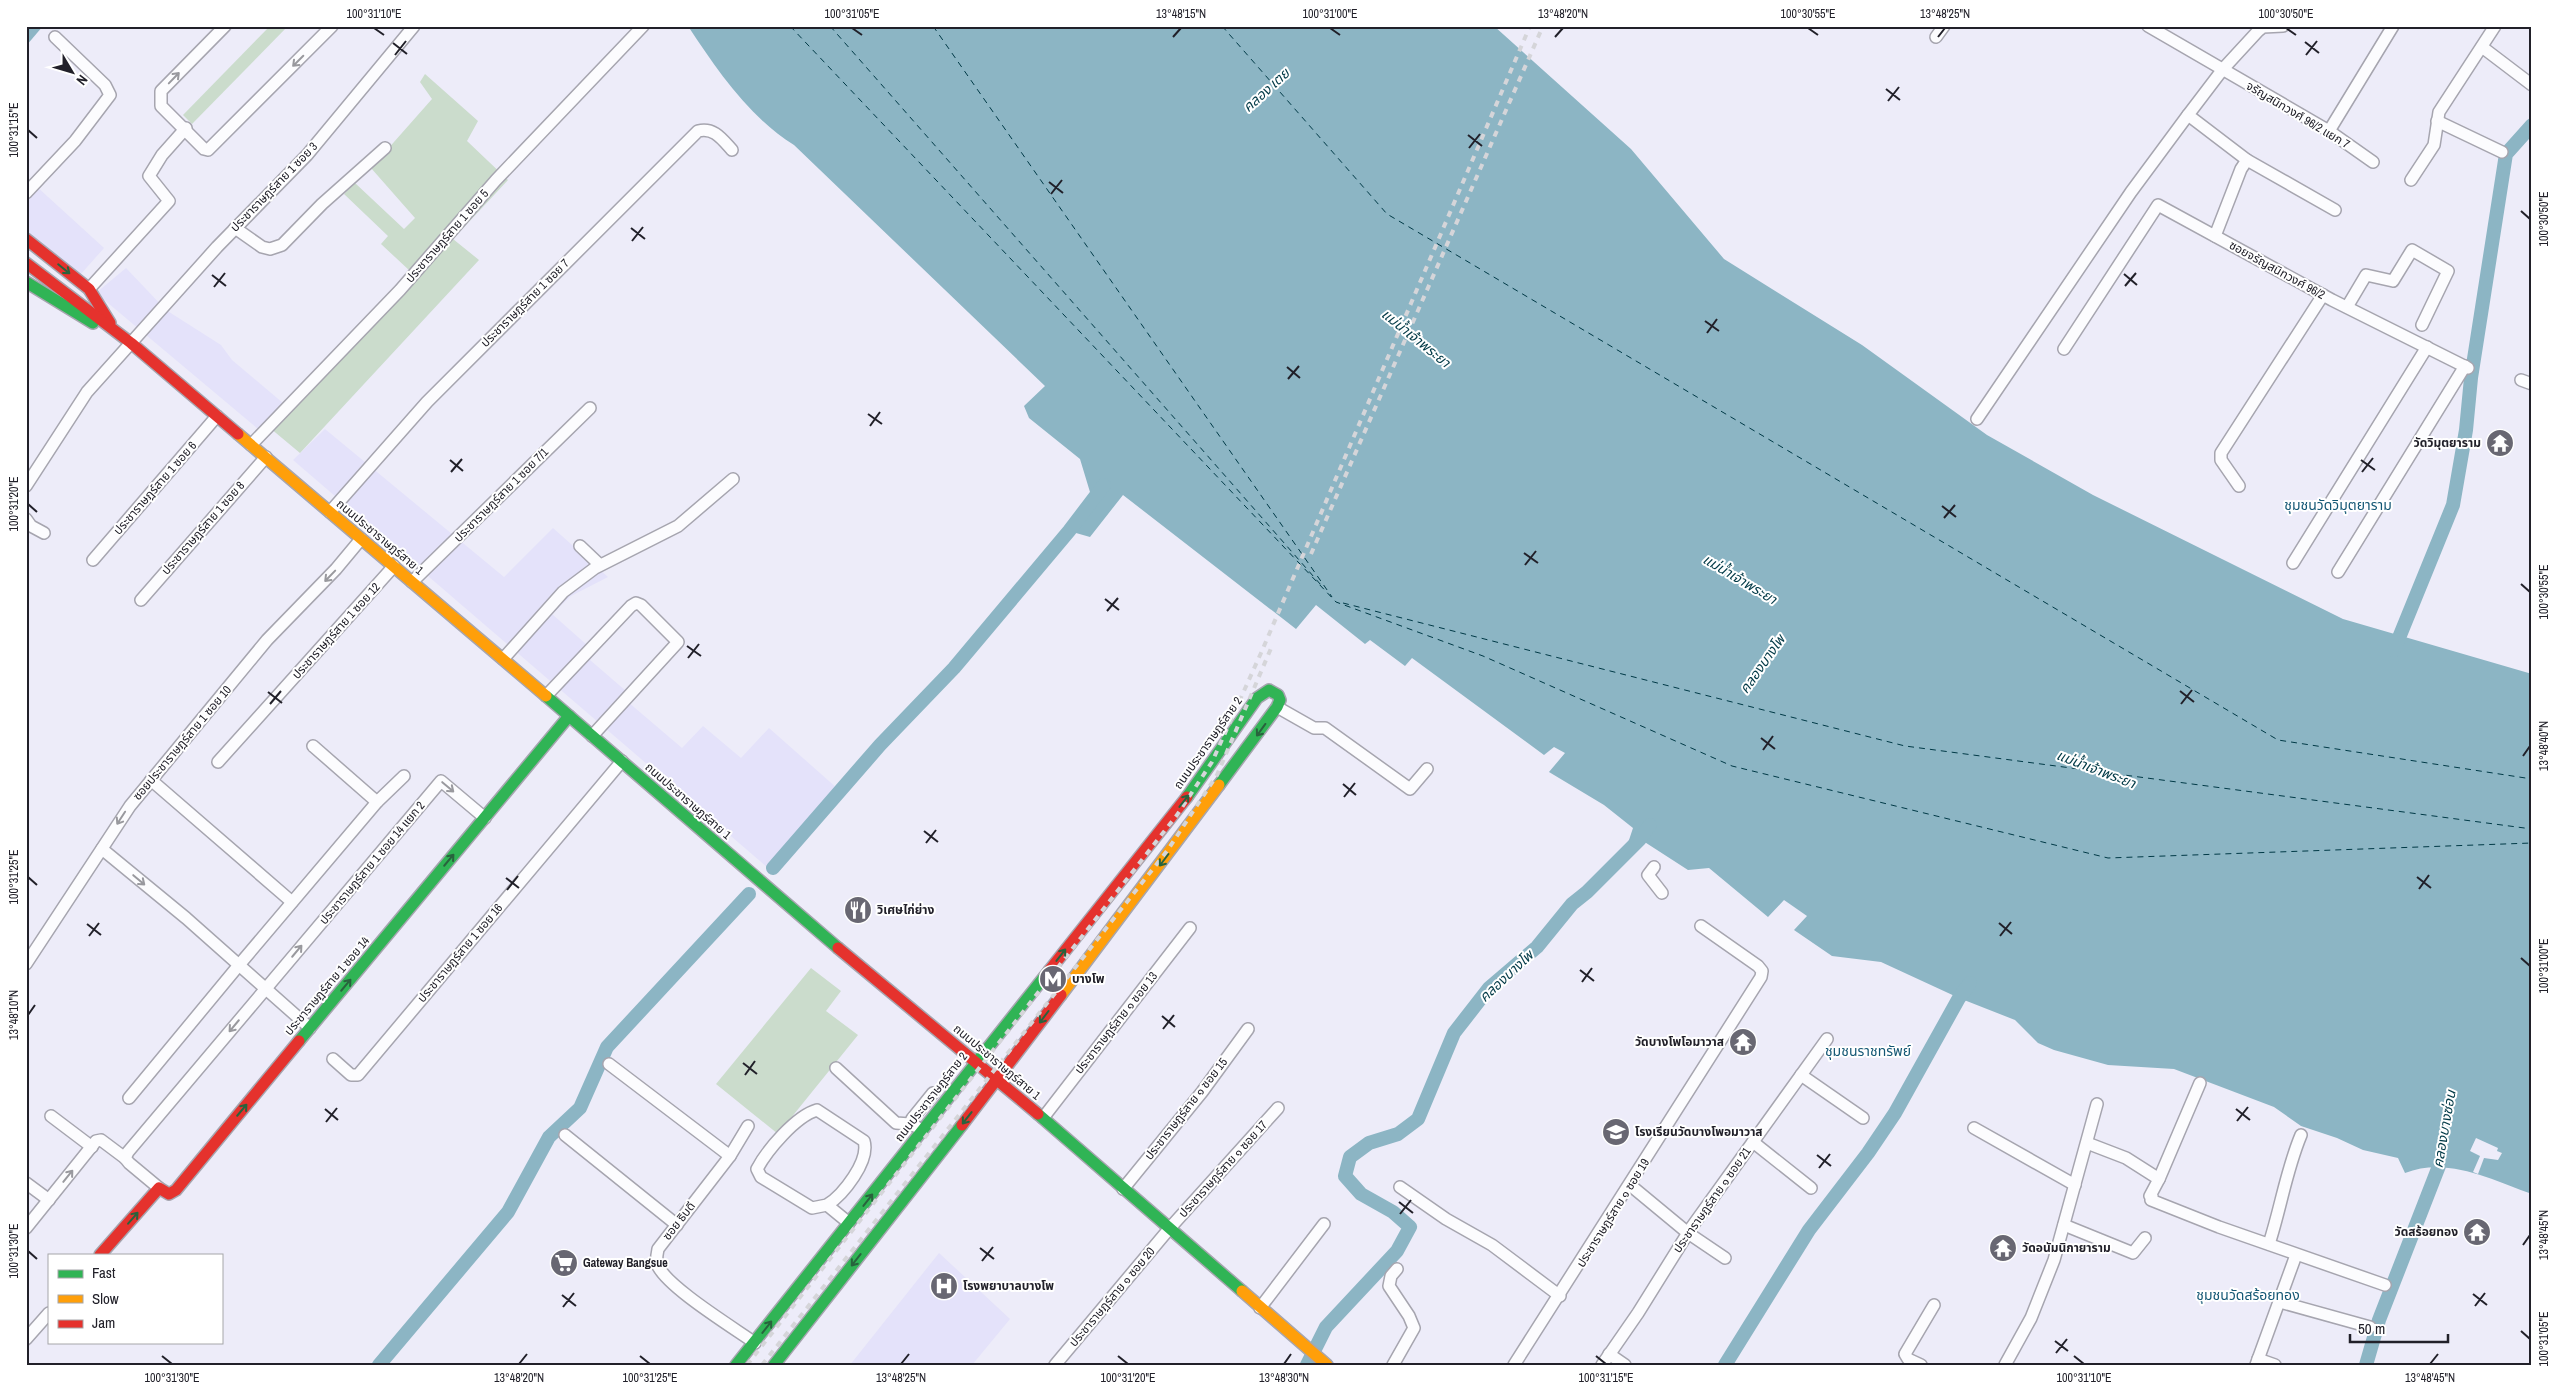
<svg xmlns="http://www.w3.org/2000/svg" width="2558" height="1391" viewBox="0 0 2558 1391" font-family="'Archivo Narrow','Noto Sans Thai',sans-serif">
<rect width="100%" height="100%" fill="#edecf9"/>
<g fill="#e4e2fa">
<path d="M36,186L104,248L80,275L26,234V196Z"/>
<path d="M126,268L166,310L221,345L232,360L283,403L258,429L96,293Z"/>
<path d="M325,429L504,577L553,528L608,577L571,596L552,614L596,653L590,660L633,697L628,702L682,748L703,726L741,758L769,728L838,789L768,868L293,460Z"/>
<path d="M939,1253L1010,1319L972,1365H850Z"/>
</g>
<g fill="#cbdccc">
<path d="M270,26H288L192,124L183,115Z"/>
<path d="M425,74L478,121L467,141L508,180L453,239L479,260L300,453L264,423L410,271L381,244L388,236L344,194L355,183L404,229L415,218L371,168L432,99L420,82Z"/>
<path d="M811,968L841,991L826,1011L858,1035L778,1134L716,1084Z"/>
</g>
<g fill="#8cb5c4">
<path d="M26,26H43L26,46Z"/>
<path d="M688,26H1494L1631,149L1724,259L1862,345L1987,435L2093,495L2343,619L2532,674V1194C2493,1180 2447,1156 2405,1173L2398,1158L2363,1150L2337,1138L2301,1126L2274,1107L2174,1069L2108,1065L2054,1050L2038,1043L2015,1020L1959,998L1881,962L1832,956L1794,930L1807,916L1784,900L1768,917L1709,868L1688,870L1640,839L1628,843L1633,828L1604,805L1549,772L1565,753L1554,747L1544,755L1412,658L1405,666L1370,640L1365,644L1316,605L1296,629L1123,495L1090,537L1069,531L1079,526L1093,502L1080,459L1029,418L1024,406L1045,386L794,145C749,117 717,70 688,26Z"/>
</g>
<path fill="#edecf9" d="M2476,1138L2498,1148L2497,1151L2502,1153L2498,1160L2484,1158L2478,1174L2473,1172L2480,1156L2470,1151Z"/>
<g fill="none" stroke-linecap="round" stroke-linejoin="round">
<g stroke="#8cb5c4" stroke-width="14">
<path d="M2394,650L2453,505L2466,430L2471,378L2506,154L2532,125"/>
<path d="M773,868L880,745L954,668L1069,531L1104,485"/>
<path d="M379,1365L508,1212L549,1137L580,1108L607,1047L749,894"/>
<path d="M1307,1365L1326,1327L1397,1251L1410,1227L1393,1212L1361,1194L1345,1176L1350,1157L1369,1143L1398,1134L1418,1119L1454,1033L1489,988L1537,947L1572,904L1587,892L1640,839L1650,825"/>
<path d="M1725,1365L1809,1230L1868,1153L1895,1113L1959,998L1970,983"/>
<path d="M2366,1365L2379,1320L2439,1166L2441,1150"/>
</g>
<g stroke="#003946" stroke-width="1" stroke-dasharray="6 5" stroke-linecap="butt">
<path d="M790,26L1336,602L1483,656L1732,766L2108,858L2532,843"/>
<path d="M830,26L1321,585"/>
<path d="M933,26L1332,597"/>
<path d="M1222,26L1387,214L2278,740L2532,779"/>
<path d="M1343,603L1905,746L2532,829"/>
</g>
<g stroke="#a6a5af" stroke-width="14">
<g id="street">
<path d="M225,26L161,91V106L204,149L208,150L332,26"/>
<path d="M2148,26L2329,131L2373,162"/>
<path d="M1936,37L1944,26"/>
<path d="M2482,47L2532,85"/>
<path d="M2437,121L2502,152"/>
<path d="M2329,131L2393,26"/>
<path d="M2247,160L2335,210"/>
<path d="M2411,180L2434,145L2439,112L2495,26"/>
<path d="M26,193L75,141L110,95L105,85L55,37"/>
<path d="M235,228L262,247L270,249L282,245L322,204L385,148"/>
<path d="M2215,236L2241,169L2247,160L2188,115L2223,69L2258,31L2263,27L2283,26"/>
<path d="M89,289L169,201L149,176L162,155L186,128"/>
<path d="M2347,307L2366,275L2393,281L2412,250L2448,271L2422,325"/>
<path d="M2064,349L2158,205L2332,300L2468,368"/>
<path d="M2521,380L2532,384"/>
<path d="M1977,419L2131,192L2188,115"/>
<path d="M251,445L400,290L496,180L643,26"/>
<path d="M26,486L87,392L217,247L307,155L414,26"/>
<path d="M2239,486L2221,460V453L2323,295"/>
<path d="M330,512L427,402L698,131C714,127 722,139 732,150"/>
<path d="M26,519L31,526L44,533"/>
<path d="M580,546L600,565"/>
<path d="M93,560L217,416"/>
<path d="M2293,563L2427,347"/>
<path d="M2338,572L2465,366"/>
<path d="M412,582L590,408"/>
<path d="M141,600L266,457"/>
<path d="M503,659L563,592L595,568L678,526L733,479"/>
<path d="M546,696L631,606L636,603L641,605L678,642L592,736"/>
<path d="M1277,707L1314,728H1325L1410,789L1427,769"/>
<path d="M313,746L377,802"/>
<path d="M218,762L394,566"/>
<path d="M151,780L292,902"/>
<path d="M102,849L186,918L310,1028"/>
<path d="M1654,867L1648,875L1662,893"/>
<path d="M26,964L130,806L267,640L336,569L361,539"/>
<path d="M333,1059L351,1075H358L622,761"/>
<path d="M609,1064L730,1156"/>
<path d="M836,1068L896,1123L910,1124"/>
<path d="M1801,1075L1863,1118"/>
<path d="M129,1098L239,965L377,802L404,776"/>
<path d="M51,1116L92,1147"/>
<path d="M1043,1118L1190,928"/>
<path d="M748,1126L730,1156L658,1249C657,1254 656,1259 657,1264C665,1286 734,1328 755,1343"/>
<path d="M917,1127L910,1124L912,1119L933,1093"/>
<path d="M1974,1128L2075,1185"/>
<path d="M565,1135L677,1225"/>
<path d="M1753,1142L1811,1188"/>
<path d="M2087,1143L2126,1158L2159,1179L2150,1196L2152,1197L2151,1200L2219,1227L2385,1285"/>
<path d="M2159,1179L2200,1083"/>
<path d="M26,1183L49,1200"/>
<path d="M1630,1185L1688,1233L1725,1258"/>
<path d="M1400,1187L1446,1219L1492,1245L1560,1296"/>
<path d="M159,1188L129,1163L125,1158L128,1152L441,781L485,818"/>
<path d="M1123,1189L1202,1092L1248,1029"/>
<path d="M827,1205L812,1208L761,1177L757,1169C767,1150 796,1116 817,1110L864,1141C870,1161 843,1195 827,1205L849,1223"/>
<path d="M2064,1225L2133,1253L2145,1238"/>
<path d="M26,1228L96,1141L101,1140L125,1158"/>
<path d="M2269,1244C2281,1207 2286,1171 2301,1135"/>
<path d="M2280,1302L2370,1327"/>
<path d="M1260,1308L1324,1224"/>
<path d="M26,1339L49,1313"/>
<path d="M1609,1354L1625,1365"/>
<path d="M2258,1359L2275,1365"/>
<path d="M1055,1365L1169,1229L1278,1108"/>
<path d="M1393,1365L1414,1328L1409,1316L1389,1286L1391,1276L1397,1269"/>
<path d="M1514,1365L1761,977L1762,971L1758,966L1701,926"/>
<path d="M1602,1365L1638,1313L1691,1228L1827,1039"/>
<path d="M1921,1365L1908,1359L1905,1354L1934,1305"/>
<path d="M2005,1365L2031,1318L2054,1260L2097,1104"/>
<path d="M2256,1365L2296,1255"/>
</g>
</g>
<g stroke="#a6a5af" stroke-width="14">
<g id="fast">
<path d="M26,282L93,323"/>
<path d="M546,696L838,948"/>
<path d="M1187,797L1257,698L1269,690L1278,695L1280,700L1277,707L1219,785"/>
<path d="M299,1041L569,716"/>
<path d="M1038,1114L1242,1291"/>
<path d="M736,1365L1049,971"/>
<path d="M774,1365L962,1125"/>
</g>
</g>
<g stroke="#a6a5af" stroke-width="14">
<g id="slow">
<path d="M238,434L546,696"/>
<path d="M1061,995L1219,785"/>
<path d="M1242,1291L1327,1365"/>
</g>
</g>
<g stroke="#a6a5af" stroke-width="14">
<g id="jam">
<path d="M26,239L89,289L110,323"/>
<path d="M26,263L131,343L238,434"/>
<path d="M838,948L1038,1114"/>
<path d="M1049,971L1187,797"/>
<path d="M962,1125L1061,995"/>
<path d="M100,1255L159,1188L169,1194L176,1190L299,1041"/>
</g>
</g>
<use href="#street" stroke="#fcfcfe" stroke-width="11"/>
<use href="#fast" stroke="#30b455" stroke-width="11"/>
<use href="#slow" stroke="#ff9f0a" stroke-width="11"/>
<use href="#jam" stroke="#e5322d" stroke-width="11"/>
<g stroke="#d5d5d9" stroke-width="4" stroke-dasharray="6 6" stroke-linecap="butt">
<path d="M1311,554L1543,26"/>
<path d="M747,1365L1177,815L1212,762L1261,653L1530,26"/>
<path d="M762,1365L1167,851L1217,775L1272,646"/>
</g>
</g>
<defs><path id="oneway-shaft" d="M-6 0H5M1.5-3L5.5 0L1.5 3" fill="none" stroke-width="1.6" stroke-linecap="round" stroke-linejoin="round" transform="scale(1.25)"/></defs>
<g stroke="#99999e">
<use href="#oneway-shaft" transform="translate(298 61) rotate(135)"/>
<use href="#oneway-shaft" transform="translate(174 78) rotate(-46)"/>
<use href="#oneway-shaft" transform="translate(330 576) rotate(134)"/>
<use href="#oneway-shaft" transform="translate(448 787) rotate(40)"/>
<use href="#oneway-shaft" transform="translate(121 818) rotate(123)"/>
<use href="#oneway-shaft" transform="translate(139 880) rotate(40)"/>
<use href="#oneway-shaft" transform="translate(297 951) rotate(-50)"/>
<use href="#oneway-shaft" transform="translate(234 1026) rotate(130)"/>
<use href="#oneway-shaft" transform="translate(68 1176) rotate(-51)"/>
</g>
<g stroke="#28633d">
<use href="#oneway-shaft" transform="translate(64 269) rotate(39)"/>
<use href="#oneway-shaft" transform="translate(1261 730) rotate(126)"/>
<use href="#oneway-shaft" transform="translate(1184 801) rotate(-52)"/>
<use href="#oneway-shaft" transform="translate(449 860) rotate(-50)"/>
<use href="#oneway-shaft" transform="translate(1164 860) rotate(127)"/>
<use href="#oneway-shaft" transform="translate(1061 955) rotate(-52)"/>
<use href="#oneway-shaft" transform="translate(346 985) rotate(-50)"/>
<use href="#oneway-shaft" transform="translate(1044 1017) rotate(127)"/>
<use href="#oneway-shaft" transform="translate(242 1110) rotate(-50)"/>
<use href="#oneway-shaft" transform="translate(967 1118) rotate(128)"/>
<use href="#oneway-shaft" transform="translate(868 1200) rotate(-52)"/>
<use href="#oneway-shaft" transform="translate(133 1218) rotate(-49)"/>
<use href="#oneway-shaft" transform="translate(856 1260) rotate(128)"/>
<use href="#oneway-shaft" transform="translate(767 1327) rotate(-52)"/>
</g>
<path fill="none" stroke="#212029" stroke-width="2" d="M374,28L384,35M852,28L862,35M1330,28L1340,35M1808,28L1818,35M2286,28L2296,35M1173,37L1181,28M1555,37L1563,28M1938,37L1945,28M2305,42L2319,53M393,43L407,54M395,55L406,41M2306,55L2317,41M1886,89L1900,100M1888,101L1899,87M28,130L37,138M1468,135L1482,146M1469,148L1480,134M1049,182L1063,193M1051,194L1062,180M2521,211L2530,219M631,228L645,239M632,241L643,227M2124,274L2137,285M212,275L226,286M2125,286L2136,273M214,287L225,273M1705,321L1719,331M1707,333L1717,319M1287,367L1300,378M1288,379L1299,366M868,414L882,424M870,426L880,412M450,460L463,471M2361,460L2375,470M451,472L462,459M2362,472L2373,458M28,504L37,512M1942,506L1956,517M1944,518L1955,505M1524,553L1538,563M1525,565L1536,551M2521,584L2530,592M1105,599L1119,610M1107,611L1118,598M687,646L701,656M688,658L699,644M2180,691L2194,702M268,692L282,703M270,704L281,691M2181,704L2192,690M1761,738L1775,749M1763,750L1773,736M2523,756L2530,746M1343,784L1356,795M1344,797L1355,783M924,831L938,842M926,843L936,830M28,877L37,885M2417,877L2431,888M506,878L519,888M2419,889L2429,875M507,890L518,876M1999,923L2012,934M87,924L101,935M89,936L99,923M2000,936L2011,922M2521,958L2530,966M1580,970L1594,981M1582,982L1592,968M28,1015L35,1005M1162,1016L1175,1027M1163,1029L1174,1015M743,1063L757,1074M745,1075L755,1061M325,1109L338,1120M2236,1109L2250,1120M2237,1121L2248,1107M326,1122L337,1108M1817,1155L1831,1166M1819,1168L1830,1154M1399,1202L1413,1213M1400,1214L1411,1200M2523,1245L2530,1235M980,1248L994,1259M28,1251L37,1259M982,1261L993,1247M2473,1294L2487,1305M562,1295L576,1306M2475,1306L2485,1293M563,1307L574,1293M2521,1331L2530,1339M2055,1341L2068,1351M2056,1353L2067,1339M162,1356L172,1364M640,1356L650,1364M1118,1356L1128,1364M1596,1356L1606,1364M2074,1356L2084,1364M519,1364L527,1354M901,1364L909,1354M1284,1364L1291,1354M2430,1364L2438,1354"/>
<defs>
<g id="temple-disc" transform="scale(1.4375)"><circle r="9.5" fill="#686772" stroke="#fff"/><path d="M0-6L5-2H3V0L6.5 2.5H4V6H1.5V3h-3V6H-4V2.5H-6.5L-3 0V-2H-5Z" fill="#fff"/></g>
<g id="restaurant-disc" transform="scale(1.4375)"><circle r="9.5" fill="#686772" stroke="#fff"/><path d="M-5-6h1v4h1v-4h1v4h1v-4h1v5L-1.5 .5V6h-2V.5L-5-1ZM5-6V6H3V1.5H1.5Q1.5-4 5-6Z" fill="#fff"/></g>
<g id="metro-disc" transform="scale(1.4375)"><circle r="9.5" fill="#686772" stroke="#fff"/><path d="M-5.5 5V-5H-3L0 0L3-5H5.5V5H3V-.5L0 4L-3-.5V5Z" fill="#fff"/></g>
<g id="school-disc" transform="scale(1.4375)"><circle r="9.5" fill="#686772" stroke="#fff"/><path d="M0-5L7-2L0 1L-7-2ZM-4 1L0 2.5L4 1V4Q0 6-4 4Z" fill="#fff"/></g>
<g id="supermarket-disc" transform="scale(1.4375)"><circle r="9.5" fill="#686772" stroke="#fff"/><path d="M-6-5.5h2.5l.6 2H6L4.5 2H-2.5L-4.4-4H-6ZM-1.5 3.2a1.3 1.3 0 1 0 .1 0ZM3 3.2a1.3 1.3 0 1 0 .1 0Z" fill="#fff"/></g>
<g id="hospital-disc" transform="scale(1.4375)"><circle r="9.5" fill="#686772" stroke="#fff"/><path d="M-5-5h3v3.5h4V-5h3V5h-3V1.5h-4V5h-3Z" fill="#fff"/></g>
</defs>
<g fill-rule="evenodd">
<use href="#temple-disc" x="2500" y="443"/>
<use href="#restaurant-disc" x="858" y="910"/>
<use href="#metro-disc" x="1053" y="979"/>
<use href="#temple-disc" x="1743" y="1042"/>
<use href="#school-disc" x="1616" y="1132"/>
<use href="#temple-disc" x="2477" y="1232"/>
<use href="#temple-disc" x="2003" y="1248"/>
<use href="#supermarket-disc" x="564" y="1263"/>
<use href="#hospital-disc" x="944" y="1286"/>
</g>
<g text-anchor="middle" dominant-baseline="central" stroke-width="4" stroke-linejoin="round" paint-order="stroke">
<g font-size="12" fill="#212029" stroke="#fff">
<text transform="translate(2298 115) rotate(31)">จรัญสนิทวงศ์ 96/2 แยก 7</text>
<text transform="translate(274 187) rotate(-46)">ประชาราษฎร์สาย 1 ซอย 3</text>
<text transform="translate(447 236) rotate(-49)">ประชาราษฎร์สาย 1 ซอย 5</text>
<text transform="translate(2277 270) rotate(29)">ซอยจรัญสนิทวงศ์ 96/2</text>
<text transform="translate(525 303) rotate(-45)">ประชาราษฎร์สาย 1 ซอย 7</text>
<text transform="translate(155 488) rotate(-49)">ประชาราษฎร์สาย 1 ซอย 6</text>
<text transform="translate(501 495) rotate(-45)">ประชาราษฎร์สาย 1 ซอย 7/1</text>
<text transform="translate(203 528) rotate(-49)">ประชาราษฎร์สาย 1 ซอย 8</text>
<text transform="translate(380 537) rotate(40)">ถนนประชาราษฎร์สาย 1</text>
<text transform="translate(336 631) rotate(-48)">ประชาราษฎร์สาย 1 ซอย 12</text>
<text transform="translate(182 743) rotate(-50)">ซอยประชาราษฎร์สาย 1 ซอย 10</text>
<text transform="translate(1208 743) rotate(-55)">ถนนประชาราษฎร์สาย 2</text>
<text transform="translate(688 801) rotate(41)">ถนนประชาราษฎร์สาย 1</text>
<text transform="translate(372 863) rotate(-50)">ประชาราษฎร์สาย 1 ซอย 14 แยก 2</text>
<text transform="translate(460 953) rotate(-50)">ประชาราษฎร์สาย 1 ซอย 16</text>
<text transform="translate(327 986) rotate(-50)">ประชาราษฎร์สาย 1 ซอย 14</text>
<text transform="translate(1116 1023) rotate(-52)">ประชาราษฎร์สาย ๑ ซอย 13</text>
<text transform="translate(997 1062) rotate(40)">ถนนประชาราษฎร์สาย 1</text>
<text transform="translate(931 1097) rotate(-52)">ถนนประชาราษฎร์สาย 2</text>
<text transform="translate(1186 1109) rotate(-52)">ประชาราษฎร์สาย ๑ ซอย 15</text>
<text transform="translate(1223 1169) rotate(-48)">ประชาราษฎร์สาย ๑ ซอย 17</text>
<text transform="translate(1712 1200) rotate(-55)">ประชาราษฎร์สาย ๑ ซอย 21</text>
<text transform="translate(1613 1213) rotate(-58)">ประชาราษฎร์สาย ๑ ซอย 19</text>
<text transform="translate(679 1221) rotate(-52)">ซอย ธิบดี</text>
<text transform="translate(1112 1297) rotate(-50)">ประชาราษฎร์สาย ๑ ซอย 20</text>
</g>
<g font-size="12" font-weight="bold" fill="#212029" stroke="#fff" text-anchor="start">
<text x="2481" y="443" text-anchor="end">วัดวิมุตยาราม</text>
<text x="877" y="910">วิเศษไก่ย่าง</text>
<text x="1072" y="979">บางโพ</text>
<text x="1724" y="1042" text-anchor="end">วัดบางโพโอมาวาส</text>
<text x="1635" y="1132">โรงเรียนวัดบางโพอมาวาส</text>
<text x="2458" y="1232" text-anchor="end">วัดสร้อยทอง</text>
<text x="2022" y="1248">วัดอนัมนิกายาราม</text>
<text x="583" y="1263">Gateway Bangsue</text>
<text x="963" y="1286">โรงพยาบาลบางโพ</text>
</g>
<g font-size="14" font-style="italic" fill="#003946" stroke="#fff">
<text transform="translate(1266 90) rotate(-42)">คลอง เตย</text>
<text transform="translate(1416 338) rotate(39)">แม่น้ำเจ้าพระยา</text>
<text transform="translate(1740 579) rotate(31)">แม่น้ำเจ้าพระยา</text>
<text transform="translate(1762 664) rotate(-55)">คลองบางโพ</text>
<text transform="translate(2096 769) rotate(21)">แม่น้ำเจ้าพระยา</text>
<text transform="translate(1506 976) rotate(-43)">คลองบางโพ</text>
<text transform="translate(2444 1129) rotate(-80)">คลองบางซ่อน</text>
</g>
<g font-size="14" fill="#135774" stroke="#fff">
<text x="2338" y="505">ชุมชนวัดวิมุตยาราม</text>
<text x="1868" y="1051">ชุมชนราชทรัพย์</text>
<text x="2248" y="1295">ชุมชนวัดสร้อยทอง</text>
</g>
</g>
<rect width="2558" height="1391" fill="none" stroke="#ffffff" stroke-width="55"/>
<rect x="48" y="1254" width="175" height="90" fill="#ffffff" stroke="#a6a6a9"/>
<rect x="58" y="1270" width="25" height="8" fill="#30b455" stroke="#a6a6a9"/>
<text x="92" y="1278" font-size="15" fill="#212029">Fast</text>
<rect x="58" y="1295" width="25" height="8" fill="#ff9f0a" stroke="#a6a6a9"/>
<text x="92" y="1304" font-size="15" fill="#212029">Slow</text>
<rect x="58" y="1320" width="25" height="8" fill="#e5322d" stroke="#a6a6a9"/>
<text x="92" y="1328" font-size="15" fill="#212029">Jam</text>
<g transform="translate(72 72) rotate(128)" stroke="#ffffff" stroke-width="4" paint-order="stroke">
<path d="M0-4L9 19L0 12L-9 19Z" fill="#212029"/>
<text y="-8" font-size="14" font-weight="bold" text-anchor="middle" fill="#212029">N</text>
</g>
<path d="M2350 1334v8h98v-8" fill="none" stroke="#212029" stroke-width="2.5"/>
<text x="2358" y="1334" font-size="15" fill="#212029" stroke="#ffffff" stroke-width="4" paint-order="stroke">50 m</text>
<rect x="28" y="28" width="2502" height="1336" fill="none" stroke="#212029" stroke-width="2"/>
<g font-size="12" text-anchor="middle" fill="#212029">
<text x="374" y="18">100°31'10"E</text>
<text x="852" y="18">100°31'05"E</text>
<text x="1181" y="18">13°48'15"N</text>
<text x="1330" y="18">100°31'00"E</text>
<text x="1563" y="18">13°48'20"N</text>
<text x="1808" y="18">100°30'55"E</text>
<text x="1945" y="18">13°48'25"N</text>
<text x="2286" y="18">100°30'50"E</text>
<text transform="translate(14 130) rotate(-90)" y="4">100°31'15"E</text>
<text transform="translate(2544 219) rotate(-90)" y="4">100°30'50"E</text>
<text transform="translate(14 504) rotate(-90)" y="4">100°31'20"E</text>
<text transform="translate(2544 592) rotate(-90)" y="4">100°30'55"E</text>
<text transform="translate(2544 746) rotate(-90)" y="4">13°48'40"N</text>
<text transform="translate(14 877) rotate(-90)" y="4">100°31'25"E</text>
<text transform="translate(2544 966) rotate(-90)" y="4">100°31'00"E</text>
<text transform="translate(14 1015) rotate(-90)" y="4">13°48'10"N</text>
<text transform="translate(2544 1235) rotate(-90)" y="4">13°48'45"N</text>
<text transform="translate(14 1251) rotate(-90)" y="4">100°31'30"E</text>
<text transform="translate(2544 1339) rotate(-90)" y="4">100°31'05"E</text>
<text x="172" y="1382">100°31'30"E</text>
<text x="519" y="1382">13°48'20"N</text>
<text x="650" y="1382">100°31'25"E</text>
<text x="901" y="1382">13°48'25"N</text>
<text x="1128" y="1382">100°31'20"E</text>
<text x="1284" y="1382">13°48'30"N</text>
<text x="1606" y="1382">100°31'15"E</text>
<text x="2084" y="1382">100°31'10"E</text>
<text x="2430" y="1382">13°48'45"N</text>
</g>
</svg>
